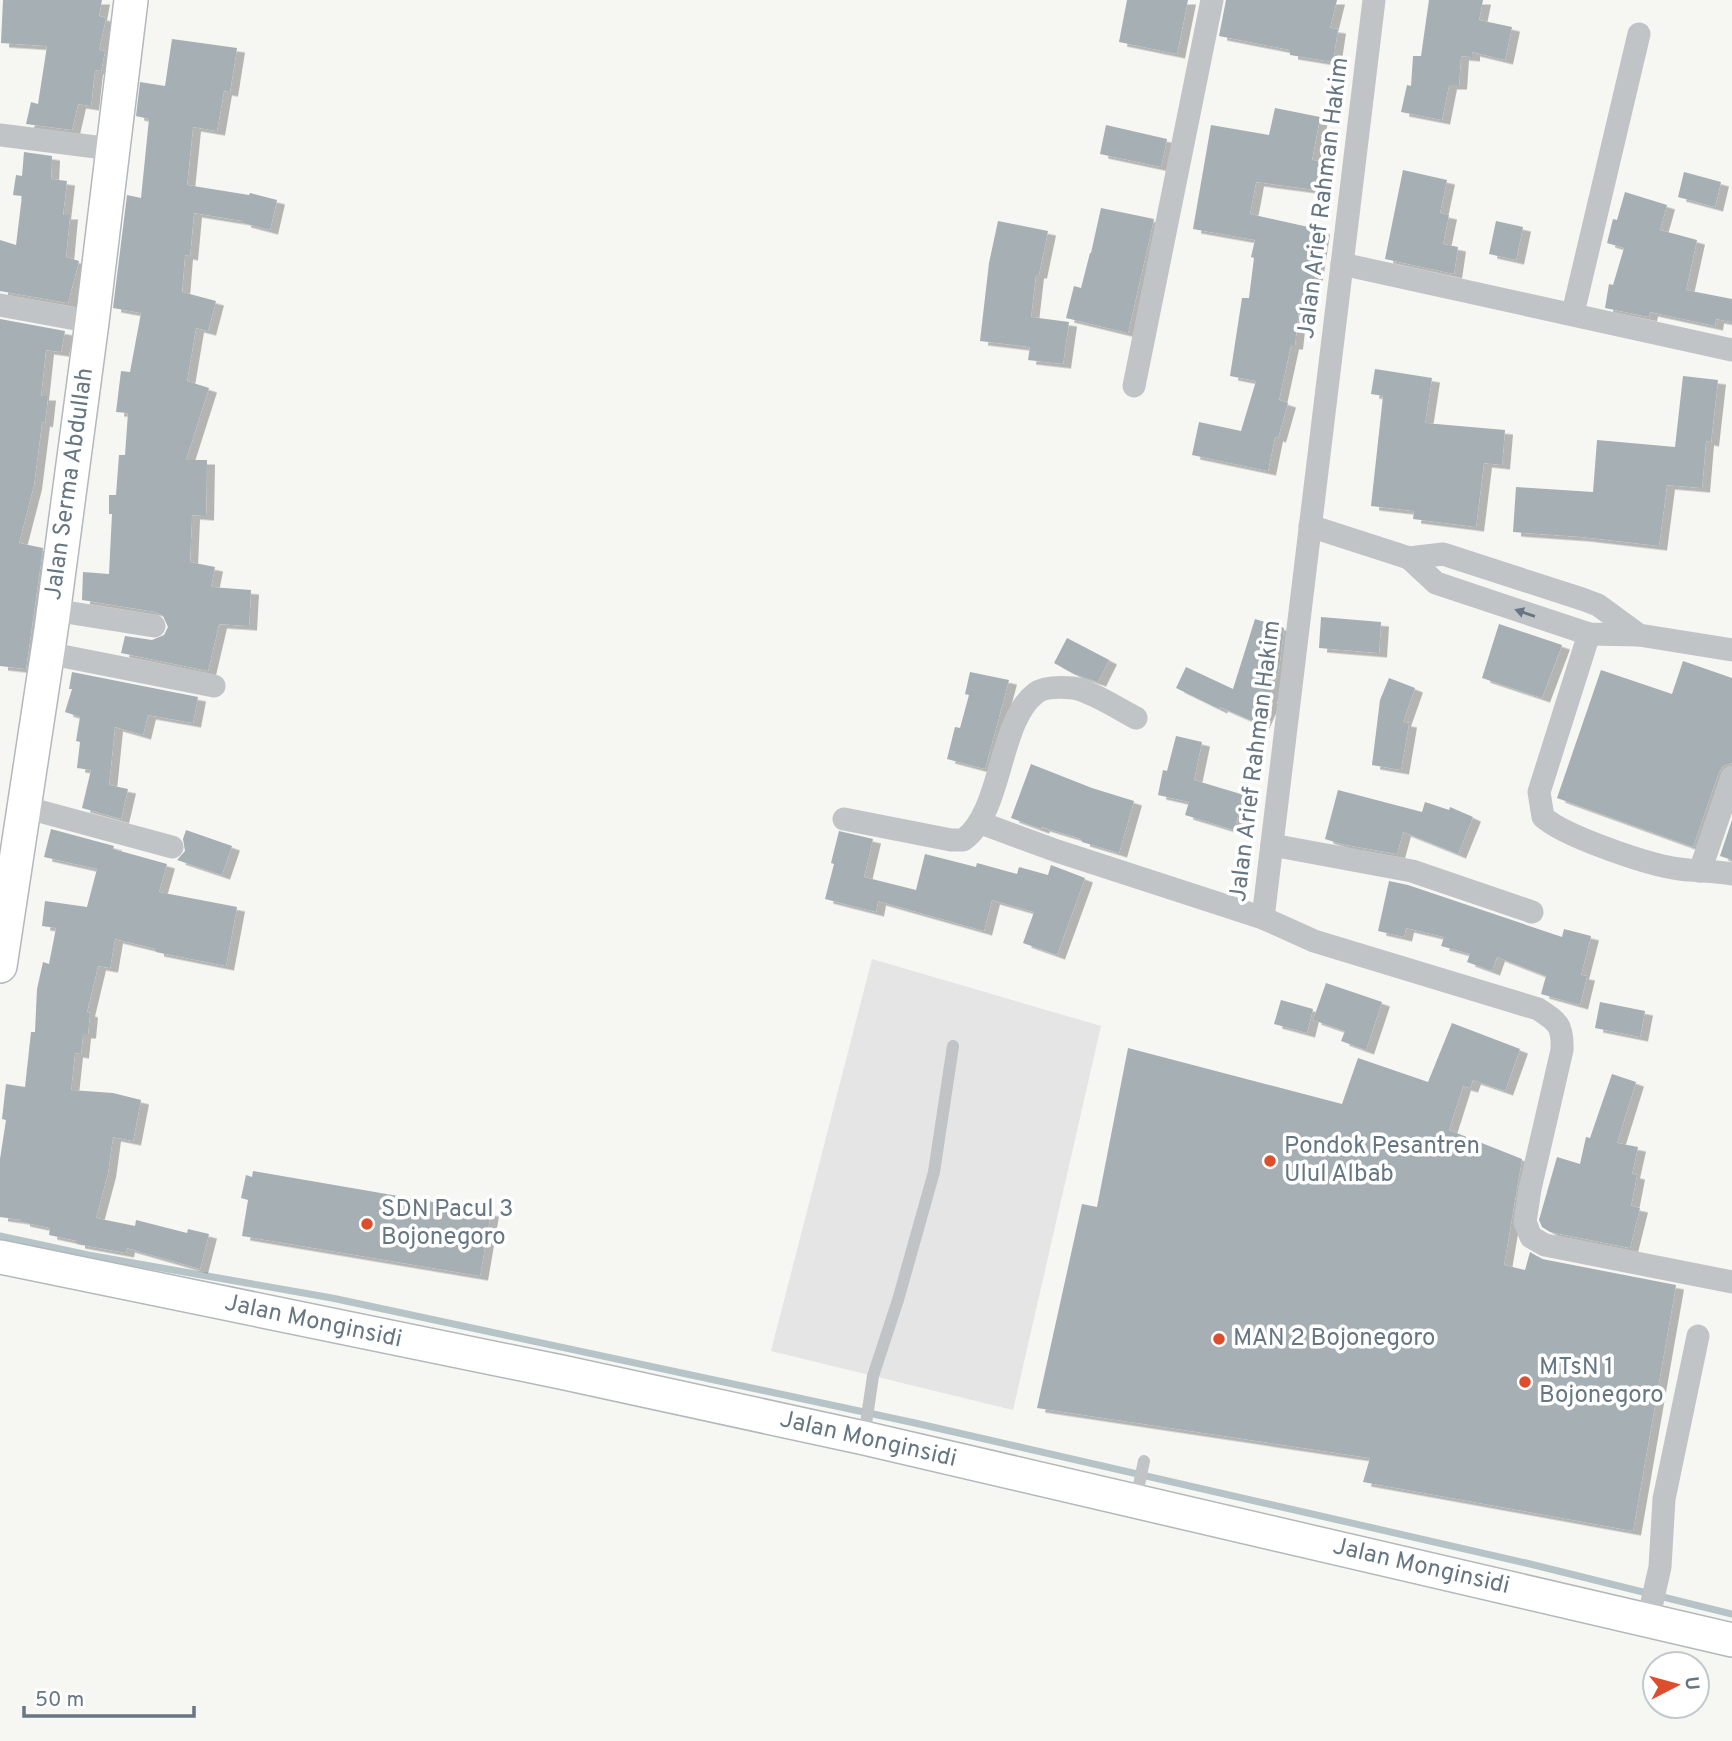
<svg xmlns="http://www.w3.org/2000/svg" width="1732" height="1741" viewBox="0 0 1732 1741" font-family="Overpass,sans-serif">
<defs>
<filter id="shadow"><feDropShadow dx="8" dy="4.5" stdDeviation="0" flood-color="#0004"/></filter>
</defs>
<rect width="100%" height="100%" fill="#f6f6f3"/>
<path fill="#e4e5e4" d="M872,959L1101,1026L1013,1410L771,1351Z"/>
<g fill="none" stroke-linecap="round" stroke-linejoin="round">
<path stroke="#b6c3c7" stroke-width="7" d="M0,1236L88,1255L332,1298L915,1423L1526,1563L1732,1614"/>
</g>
<g fill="#a6afb4" filter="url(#shadow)">
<path d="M3,0H102L99,16L106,18L99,50L105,51L101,71L95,70L91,106L78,104L72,130L26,124L31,102L38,104L47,46L1,43Z"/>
<path d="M1127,0H1188L1177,54L1119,42Z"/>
<path d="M1226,0H1337L1330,28L1338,29L1333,62L1290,55V50L1219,36Z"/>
<path d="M1429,0H1483L1479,20L1512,27L1505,60L1472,52V57L1461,56L1459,85H1449L1442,120L1401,112L1407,85L1411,86L1413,56H1421Z"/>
<path d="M172,39L237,48L230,92L224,91L217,131L193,127L187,185L249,195L250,193L277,200L270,230L243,223V221L194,213L190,256L185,255L182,292L216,301L208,331L196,328L187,381L209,388L186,460H207L206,516L192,515L190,562L215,567L211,587L251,590L249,626L219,624L208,671L121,653L125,636L152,640L164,635L168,627L163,616L156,612L82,600L83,572L109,574L112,514H109V495H116L119,455H125L128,413L116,412L121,371L130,372L141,313L113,308L127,195L141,198L149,119L136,116L140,82L165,86Z"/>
<path d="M1275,108L1320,117L1312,160L1328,162L1324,191L1256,182L1250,214L1322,230L1311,301L1300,299L1295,345H1291L1279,400L1288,403L1278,438L1275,437L1268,471L1192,455L1199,422L1241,431L1256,381L1230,376L1242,298H1249L1254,258L1251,257L1255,240L1193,229L1211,125L1269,135Z"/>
<path d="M1106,125L1167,139L1161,167L1100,154Z"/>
<path d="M24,152L52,156L51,179L67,181L63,215H70L66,257L79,261L68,303L0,291V240L16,245L22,196L13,195L16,175L22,176Z"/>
<path d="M1403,170L1447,180L1440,213L1449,215L1443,244L1458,247L1454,274L1385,259Z"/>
<path d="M1684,172L1721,182L1715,207L1678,197Z"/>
<path d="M1625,192L1667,205L1660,230L1697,240L1686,290L1732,299V322L1716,319L1715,326L1650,312L1649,317L1605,308L1609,284L1613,285L1624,248L1607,243L1613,219L1617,220Z"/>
<path d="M1101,208L1154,219L1128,333L1066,318L1074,286L1081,288L1090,253H1091Z"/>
<path d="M998,221L1048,231L1039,274H1036L1031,317L1069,322L1063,364L1028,360L1030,347L980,341L989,263Z"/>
<path d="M1496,221L1523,227L1516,260L1489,254Z"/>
<path d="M0,319L65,331L61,352L46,350L41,396H48L45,423L42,422L34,485L19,543L43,548L26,669L0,666Z"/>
<path d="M1375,369L1432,378L1425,423L1505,430L1502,465L1484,463L1476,527L1413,519L1414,511L1371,506L1383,396L1371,394Z"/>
<path d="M1683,376L1718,380L1711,442L1706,441L1702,488L1667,485L1659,546L1582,537L1513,532L1516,487L1593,492L1597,440L1675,447Z"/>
<path d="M1321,617L1381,622L1379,653L1319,648Z"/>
<path d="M1255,619L1284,628L1279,669L1269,699L1272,700L1261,725L1220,707L1219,709L1176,688L1186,667L1233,689Z"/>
<path d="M1499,624L1562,645L1542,698L1482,678Z"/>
<path d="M1067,638L1109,660L1098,682L1074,674L1054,663Z"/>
<path d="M1683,661L1732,678V763L1723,766L1719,772L1693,847L1557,798L1601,670L1672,694Z"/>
<path d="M72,672L198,697L193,723L148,715L143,735L115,727L109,785L128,789L121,819L82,808L91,770L77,768L80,742L76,741L80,717L65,712L72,689H69Z"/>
<path d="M970,672L1009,680L985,769L947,759L955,727L960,728L969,695L965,694Z"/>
<path d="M1389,678L1415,688L1403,722L1409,723L1401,770L1372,765L1380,700Z"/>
<path d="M1176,736L1202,742L1194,780L1244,795L1234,830L1185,815L1189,802L1158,795L1163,770L1167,771Z"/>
<path d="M1031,764L1092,788L1134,801L1119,853L1082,842V839L1042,827L1041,829L1011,818Z"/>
<path d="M1338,790L1422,812L1425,802L1449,810L1450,807L1473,817L1458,854L1403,832L1397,854L1341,844L1325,839Z"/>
<path d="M1732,820V860L1720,856Z"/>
<path d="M51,829L114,846L113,849L167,864L159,892L237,907L226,966L156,952V949L115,939L110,968L98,966L87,1012L90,1013L88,1034H83L81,1054L75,1053L71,1090L113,1093L141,1100L133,1141L113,1137L108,1173L96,1218L135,1226L136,1220L187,1233L188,1229L209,1234L200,1269L127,1248L126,1253L77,1244V1241L49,1235L50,1228L22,1222V1220L0,1217V1159L6,1120L2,1119L6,1084L25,1087L31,1032H35L37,989L43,962L49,964L56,928L42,926L45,901L87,907L97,869L44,857Z"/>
<path d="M186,830L232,846L222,875L177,860L185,851L183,839Z"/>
<path d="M839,831L873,839L864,877L916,890L925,854L976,867L977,863L1017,874L1019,867L1048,875L1051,865L1085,878L1057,955L1023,943L1034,912L992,900L984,931L878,901L876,912L825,899L834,864L831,863Z"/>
<path d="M1389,881L1408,885L1562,937L1564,929L1591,936L1581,975L1587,976L1580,1005L1541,994L1546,976L1497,957L1492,971L1467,962L1470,954L1441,946L1444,937L1406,928L1404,937L1378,931Z"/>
<path d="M1326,983L1382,1002L1366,1050L1341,1041L1345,1031L1313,1020Z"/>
<path d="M1281,1000L1313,1009L1307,1033L1274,1024Z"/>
<path d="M1600,1002L1645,1011L1640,1037L1595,1028Z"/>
<path d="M1452,1023L1520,1049L1505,1091L1473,1080L1470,1088L1463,1086L1449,1130L1522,1159L1504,1265L1525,1270L1530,1252L1542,1259L1676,1285L1633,1531L1363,1482L1370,1458L1037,1408L1082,1204L1097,1207L1128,1048L1342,1104L1358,1058L1428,1082Z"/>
<path d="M1612,1074L1636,1082L1617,1143L1638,1147L1632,1174L1637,1175L1631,1206L1640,1208L1630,1248L1550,1232L1542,1227L1539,1220L1557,1157L1580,1164L1586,1137L1590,1138Z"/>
<path d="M253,1171L491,1212L480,1276L242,1236L248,1200L241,1198L246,1175L252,1177Z"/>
</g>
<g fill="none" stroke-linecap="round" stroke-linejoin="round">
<g stroke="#b2b8bc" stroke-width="36">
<g id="secondary">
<path d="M0,966L51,630L92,322L131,0"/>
<path d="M0,1257L561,1372L864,1438L1732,1640"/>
</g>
</g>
<g stroke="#c0c4c7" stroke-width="12">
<path d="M864,1437L873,1376L898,1300L934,1172L953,1046"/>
<path d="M1136,1499L1144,1461"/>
</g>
<g stroke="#c0c4c7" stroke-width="23">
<path d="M1374,0L1263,918L1314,941L1538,1009C1558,1022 1563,1025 1562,1050L1530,1189L1525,1222L1531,1237L1545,1245L1732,1282"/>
<path d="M0,135L112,149"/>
<path d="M1342,264L1732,350"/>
<path d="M0,305L92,322"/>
<path d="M1573,313L1639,34"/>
<path d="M1134,386L1212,0"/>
<path d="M1310,526L1409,558L1443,554L1582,599L1598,605L1639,635"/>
<path d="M1409,558L1436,583L1589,634L1639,635L1732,650"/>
<path d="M53,610L154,626"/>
<path d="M1589,634L1539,792L1543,817C1564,836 1644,863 1673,868C1693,872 1712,870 1732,874"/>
<path d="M47,653L214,686"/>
<path d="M24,807L172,847"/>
<path d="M844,819L951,840H963C1003,812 998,721 1036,693C1045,686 1062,687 1073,688C1091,691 1119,709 1136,718"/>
<path d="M981,823L1057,851L1263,918"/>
<path d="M1272,845L1412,871L1532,912"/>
<path d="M1700,871L1732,777"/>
<path d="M1648,1620L1660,1567L1664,1499L1698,1336"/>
</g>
<use href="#secondary" stroke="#fff" stroke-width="33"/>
</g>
<defs><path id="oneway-solid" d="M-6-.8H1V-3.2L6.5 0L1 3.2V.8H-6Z" transform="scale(1.75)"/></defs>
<use fill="#667783" href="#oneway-solid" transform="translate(1525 613) rotate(-161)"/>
<g fill="#dc4e2e" stroke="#fff" stroke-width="2.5">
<circle cx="1270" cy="1161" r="7"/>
<circle cx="367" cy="1224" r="7"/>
<circle cx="1219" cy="1339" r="7"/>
<circle cx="1525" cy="1382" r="7"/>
</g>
<g text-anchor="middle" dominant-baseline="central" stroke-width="7" stroke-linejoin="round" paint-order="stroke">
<g font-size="24" fill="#667783" stroke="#fff">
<text transform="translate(1324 198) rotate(-83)">Jalan Arief Rahman Hakim</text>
<text transform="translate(70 484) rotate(-82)">Jalan Serma Abdullah</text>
<text transform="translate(1256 761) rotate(-83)">Jalan Arief Rahman Hakim</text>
<text transform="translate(313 1322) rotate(12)">Jalan Monginsidi</text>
<text transform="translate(868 1440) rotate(13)">Jalan Monginsidi</text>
<text transform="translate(1421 1567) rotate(13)">Jalan Monginsidi</text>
</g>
<g font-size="24" fill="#667783" stroke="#fff" text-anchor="start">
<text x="1284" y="1147">Pondok Pesantren<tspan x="1284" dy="28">Ulul Albab</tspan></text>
<text x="381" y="1210">SDN Pacul 3<tspan x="381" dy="28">Bojonegoro</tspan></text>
<text x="1233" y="1339">MAN 2 Bojonegoro</text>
<text x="1539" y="1368">MTsN 1<tspan x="1539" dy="28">Bojonegoro</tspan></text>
</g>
</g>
<g transform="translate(1676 1685) rotate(84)"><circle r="33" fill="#ffffff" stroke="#c2c9cd" stroke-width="2"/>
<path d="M0-5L12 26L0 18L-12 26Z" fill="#dc4e2e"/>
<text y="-10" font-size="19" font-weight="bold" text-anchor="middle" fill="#667783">U</text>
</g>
<path d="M24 1706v10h170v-10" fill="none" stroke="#667783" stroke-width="3.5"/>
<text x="35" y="1706" font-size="21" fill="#667783" stroke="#ffffff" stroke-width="5" paint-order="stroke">50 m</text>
</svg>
